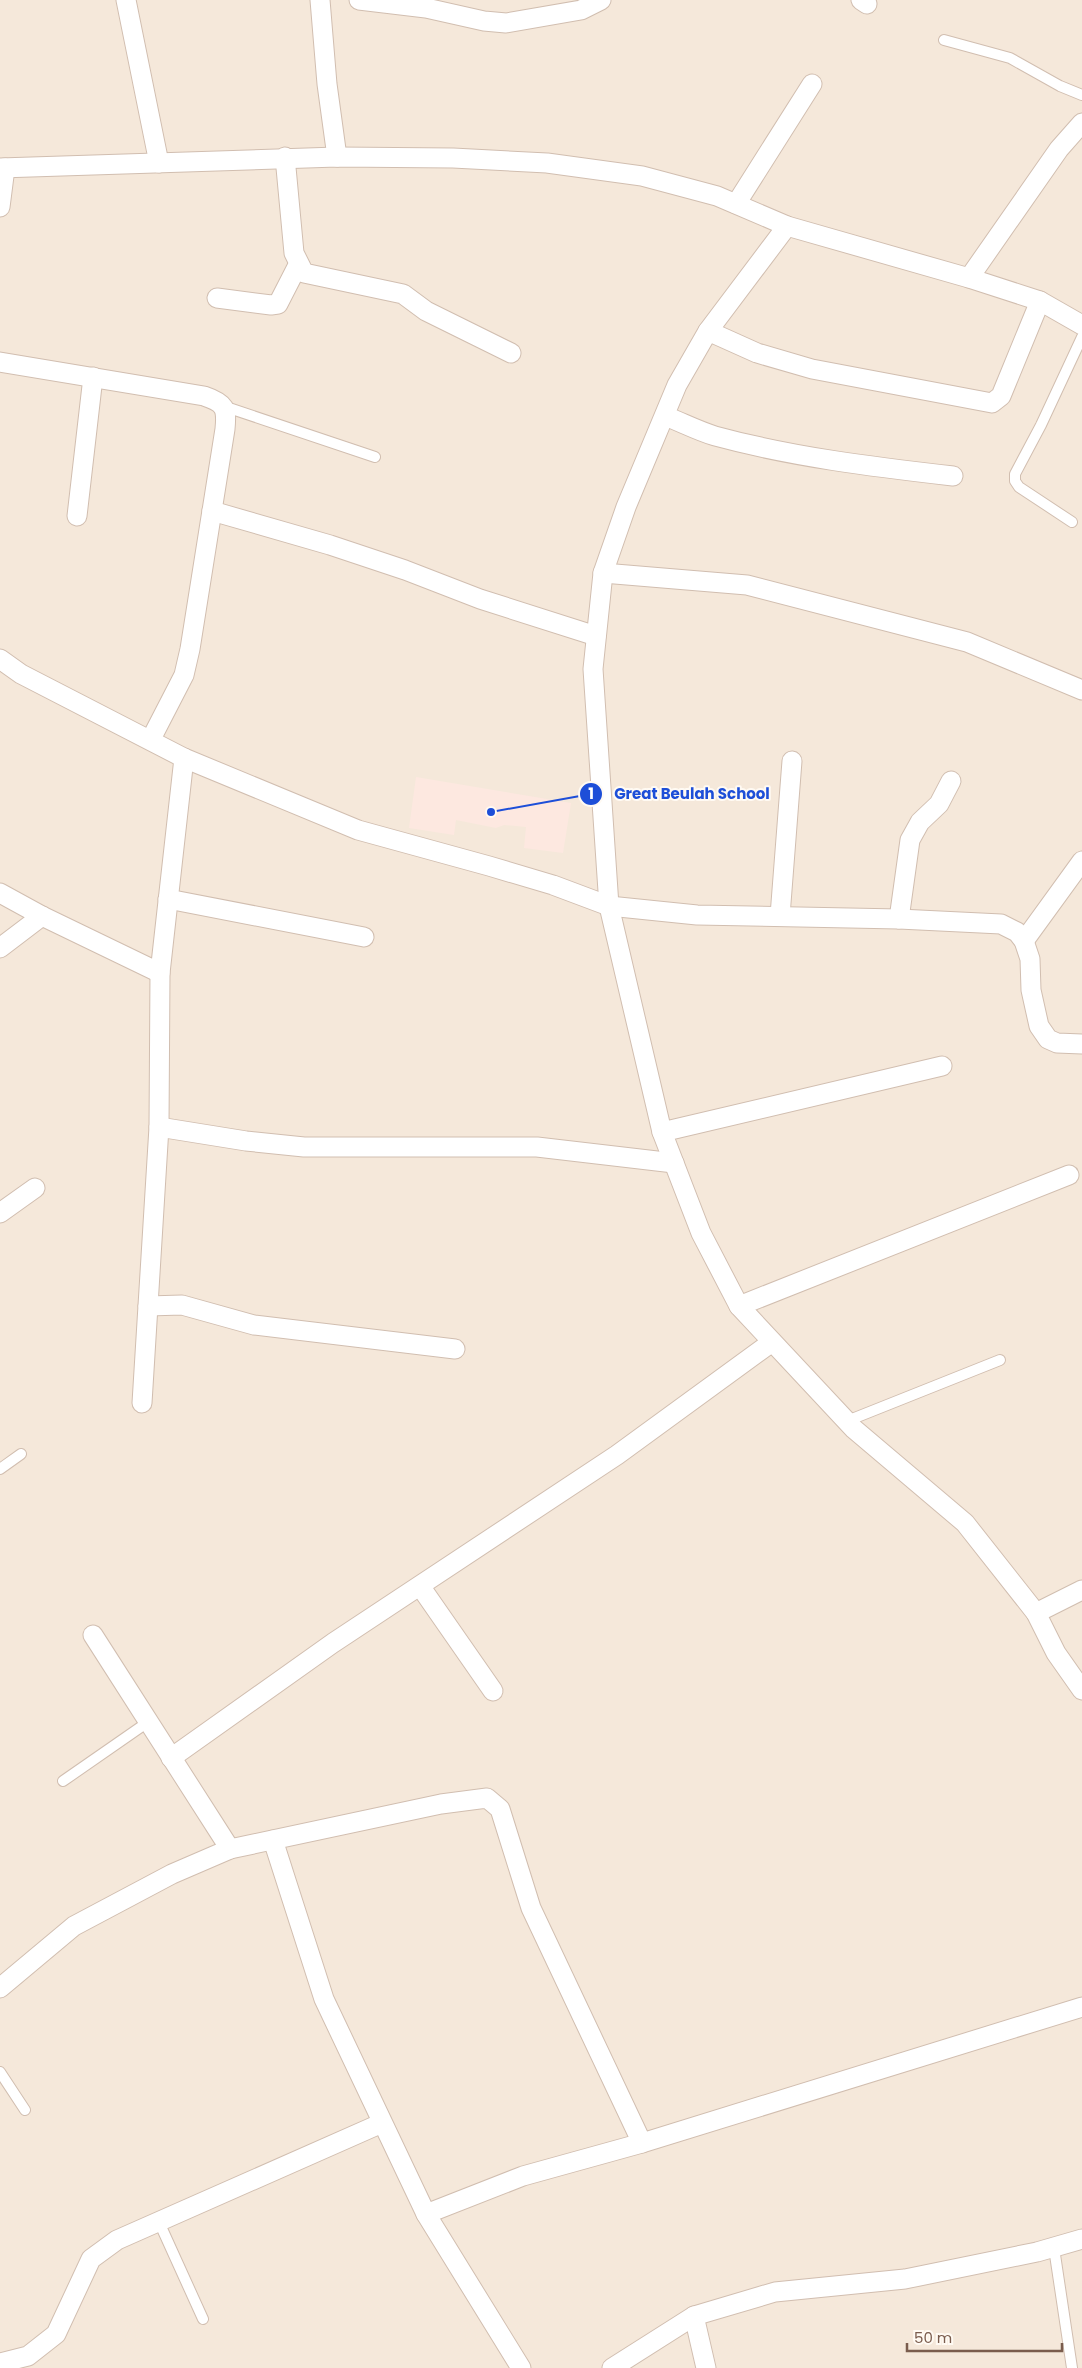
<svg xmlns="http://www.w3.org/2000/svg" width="1082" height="2368" viewBox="0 0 1082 2368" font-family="Poppins,sans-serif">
<rect width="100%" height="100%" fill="#fdf6ec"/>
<rect fill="#f5e8da" x="0" y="0" width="1082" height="2368"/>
<path fill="#fde8e0" d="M416,777L571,803L563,853L524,848L526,827L504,825L496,828L456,820L454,835L409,828Z"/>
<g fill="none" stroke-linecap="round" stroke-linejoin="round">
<g stroke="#d1beb0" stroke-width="12">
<g id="service">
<path d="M944,40L1010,58L1060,86L1082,95"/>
<path d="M223,406L375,457"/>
<path d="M1072,522L1019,487L1015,481V474L1041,425L1082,337"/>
<path d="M847,1421L1000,1360"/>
<path d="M0,1469L21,1454"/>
<path d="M63,1781L148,1722"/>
<path d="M0,2072L25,2110"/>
<path d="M159,2222L203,2319"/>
<path d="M1054,2248L1072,2368"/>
</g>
</g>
<g stroke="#d1beb0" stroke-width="21">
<g id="minor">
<path d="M126,0L159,163"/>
<path d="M320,0L327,84L337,157"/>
<path d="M359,0L426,8L484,21L506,23L581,10L601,0"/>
<path d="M861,0L867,4"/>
<path d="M285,157L294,253L304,273L403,294L426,311L511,353"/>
<path d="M0,168L337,157L453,158L547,163L642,176L717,196L787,226L969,278L1040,301L1082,325"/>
<path d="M736,204L812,84"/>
<path d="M0,207L5,168"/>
<path d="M787,226L708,331L677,385L626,507L603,573L593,669L609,906L662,1132L701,1233L739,1306L854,1429L965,1523L1036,1613L1056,1653L1082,1690"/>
<path d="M969,278L1059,149L1082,123"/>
<path d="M217,298L271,305L278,304L298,265"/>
<path d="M708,331L757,353L812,369L992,403L1001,396L1040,301"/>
<path d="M0,362L204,396C225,403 227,408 225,429L190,649L184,675L151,739"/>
<path d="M665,416C681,422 698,431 715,436C792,457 874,467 953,476"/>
<path d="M212,511L330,545L405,570L480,599L596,636"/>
<path d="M77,516L93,377"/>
<path d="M603,573L747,585L967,642L1082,690"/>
<path d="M0,659L21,674L184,758L358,830L489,866L553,885L609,906L697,915L899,919L1001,924L1017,932L1024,941L1030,959L1031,990L1039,1026L1048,1039L1057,1043L1082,1044"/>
<path d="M0,893L42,916L160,973"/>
<path d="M168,899L364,937"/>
<path d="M780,916L792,761"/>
<path d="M899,919L910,840L920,822L939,804L951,781"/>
<path d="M1024,941L1082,861"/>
<path d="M0,948L42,916"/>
<path d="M159,1127L246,1141L304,1147H537L674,1163"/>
<path d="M662,1132L942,1066"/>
<path d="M0,1213L35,1188"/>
<path d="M148,1306L182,1305L254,1325L455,1349"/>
<path d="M739,1306L1069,1175"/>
<path d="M142,1403L159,1127L160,973L184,758"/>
<path d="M420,1586L493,1691"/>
<path d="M1036,1613L1082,1590"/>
<path d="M93,1635L230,1849"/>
<path d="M171,1758L333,1643L617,1455L772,1342"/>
<path d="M273,1840L324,1999L426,2214L521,2368"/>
<path d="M0,1988L74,1926L172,1874L230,1849L441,1804L487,1798L500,1809L531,1908L642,2143"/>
<path d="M426,2214L523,2176L642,2143L1082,2007"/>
<path d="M694,2316L706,2368"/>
<path d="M0,2363L28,2356L56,2334L91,2259L117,2240L382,2123"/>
<path d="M612,2368L694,2316L775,2292L905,2279L1037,2252L1082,2239"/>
</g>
</g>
<use href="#service" stroke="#fff" stroke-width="10"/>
<use href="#minor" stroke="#fff" stroke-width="19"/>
</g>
<path fill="none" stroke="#1d4ed8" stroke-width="2" d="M491 812L591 794"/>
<g fill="#1d4ed8" stroke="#fffaf3" stroke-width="2">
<circle cx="491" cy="812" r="5"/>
<circle cx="591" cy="794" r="12"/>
</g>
<g font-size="15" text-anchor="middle" font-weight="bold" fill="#fff">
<text x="591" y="799">1</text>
</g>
<g font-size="15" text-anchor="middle" font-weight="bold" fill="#1d4ed8" stroke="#fffaf3" stroke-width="4" stroke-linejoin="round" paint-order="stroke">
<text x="692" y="799">Great Beulah School</text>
</g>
<path d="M907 2343v8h155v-8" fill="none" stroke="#7a5c4d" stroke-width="2.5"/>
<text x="914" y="2343" font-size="15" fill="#7a5c4d" stroke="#fffaf3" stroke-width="4" paint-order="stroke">50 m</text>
</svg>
